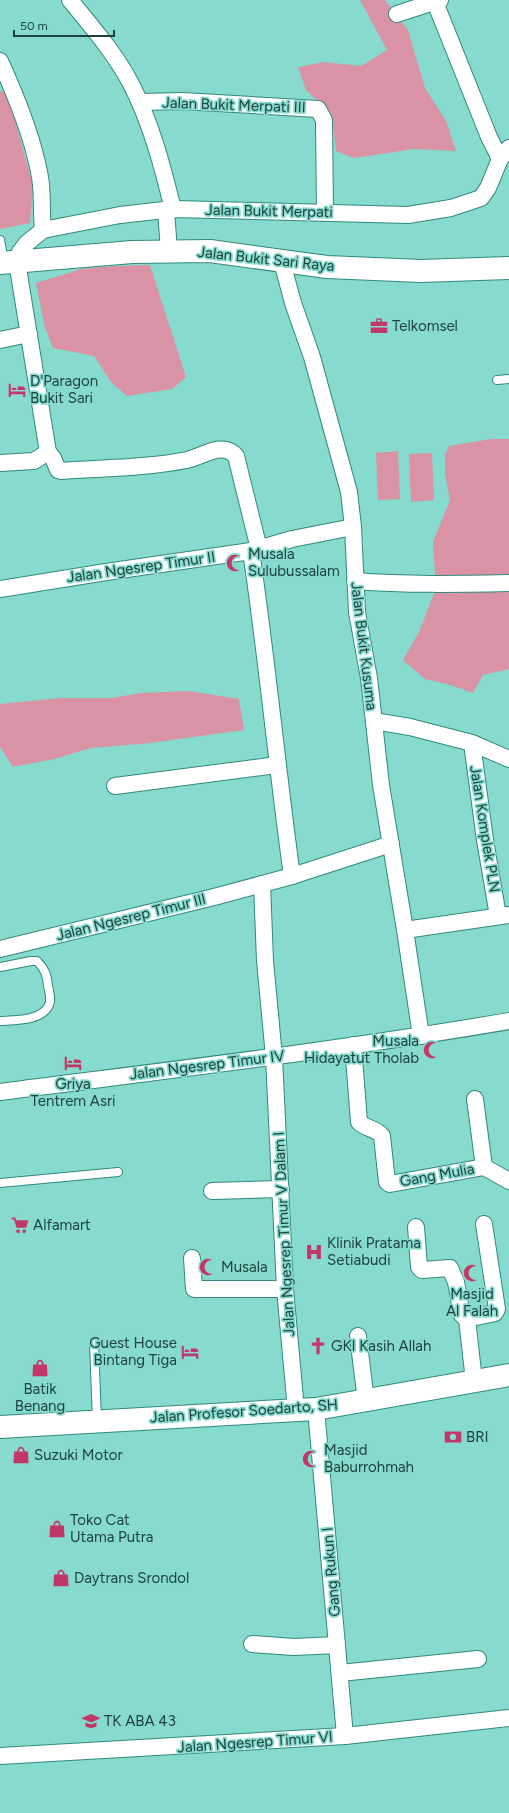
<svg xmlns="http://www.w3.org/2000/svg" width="509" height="1813" viewBox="0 0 509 1813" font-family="Figtree,sans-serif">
<rect width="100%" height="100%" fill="#86dace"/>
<g fill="#da93a5">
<path d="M360,0H385L408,30L425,88L446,121L456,151L414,149L354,158L336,151L332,114L306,90L298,67L323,62L361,66L387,50Z"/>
<path d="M6,88L33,185L30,223L0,229V92Z"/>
<path d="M150,265L186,377L172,389L127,396L111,382L94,356L53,348L45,328L36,283L81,269L114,266Z"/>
<path d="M491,439H509V669L483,675L473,693L447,684L425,679L403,660L419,632L436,588L433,542L450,500L445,474V455L449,446Z"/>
<path d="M398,451L400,499L378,500L376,453Z"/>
<path d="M432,453L434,500L411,502L409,454Z"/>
<path d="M188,691L239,699L244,730L150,743L91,748L54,759L13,767L0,747V704L60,698H111L141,693Z"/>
</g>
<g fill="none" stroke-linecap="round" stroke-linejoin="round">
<g stroke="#31897e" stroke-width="10">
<g id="lane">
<path d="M0,240L4,261"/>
<path d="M497,380L509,379"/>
<path d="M0,967L31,961H37C45,969 47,975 48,986C49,992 52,999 49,1005C42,1021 15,1020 0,1021"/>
<path d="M0,1183L118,1172"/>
<path d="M94,1344L97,1420"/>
</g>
</g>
<g stroke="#31897e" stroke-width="18">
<g id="street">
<path d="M70,0C91,26 114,52 130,82C151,122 162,165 173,209"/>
<path d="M435,2L489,137L500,159"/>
<path d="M397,14L440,0"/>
<path d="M0,61C17,98 33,137 40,177C43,194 41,212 43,230"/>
<path d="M140,102L183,101L318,109L324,120L325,212"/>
<path d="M166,210L169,251"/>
<path d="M282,262L293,303L312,357L349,492L353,527L357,612L369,678L381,785L405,930L421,1036"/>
<path d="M0,340L29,334"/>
<path d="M48,452L53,458L58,470L61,471C103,468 146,468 187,460C204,456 222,441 236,456L259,549"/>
<path d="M0,463L34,461L48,452L17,262L20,252L27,243L43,230L120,215L173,209L408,215L451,208L481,198L488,188L500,159L509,148"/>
<path d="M251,551C267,659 277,768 292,876"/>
<path d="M355,581C406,585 458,584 509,583"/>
<path d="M0,589L106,572L251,551L292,539L353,527"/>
<path d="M374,721L410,727L472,743L509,759"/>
<path d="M472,743L485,840L498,916"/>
<path d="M115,786L277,765"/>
<path d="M262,884L265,961L274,1057L285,1289L296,1410"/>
<path d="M405,930L509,915"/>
<path d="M0,949L214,897L292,876L391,844"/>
<path d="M353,1045L359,1122C366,1129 376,1128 382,1136L387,1182L390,1184L484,1167L509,1181"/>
<path d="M0,1092C170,1070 340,1050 509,1021"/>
<path d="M475,1099L484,1167"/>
<path d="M212,1191L281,1189"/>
<path d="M416,1227L419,1267L422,1270L450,1268L456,1282L462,1315L467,1319"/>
<path d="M192,1258L194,1289H285"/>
<path d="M358,1336L366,1401"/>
<path d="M474,1381L467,1319L495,1313L497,1309L484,1224"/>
<path d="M316,1409L345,1736"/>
<path d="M252,1644L294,1647L337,1645"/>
<path d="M340,1673L478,1659"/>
<path d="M0,1756L345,1736L509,1718"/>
</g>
</g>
<g stroke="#31897e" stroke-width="24">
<g id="secondary">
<path d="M0,263L132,252L210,251L327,267L421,271L509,268"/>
<path d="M0,1427L316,1409L509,1375"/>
</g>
</g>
<use href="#lane" stroke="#fff" stroke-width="8"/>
<use href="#street" stroke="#fff" stroke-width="16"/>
<use href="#secondary" stroke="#fff" stroke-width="22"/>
</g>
<defs>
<g id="office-bare" transform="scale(1.38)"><path d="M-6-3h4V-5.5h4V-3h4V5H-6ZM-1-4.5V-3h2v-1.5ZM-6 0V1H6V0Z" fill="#c33668" stroke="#86dace" stroke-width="2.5" paint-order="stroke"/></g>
<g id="hotel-bare" transform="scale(1.38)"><path d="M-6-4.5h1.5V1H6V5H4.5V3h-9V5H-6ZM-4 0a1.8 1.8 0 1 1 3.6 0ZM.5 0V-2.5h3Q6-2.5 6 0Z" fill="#c33668" stroke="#86dace" stroke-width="2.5" paint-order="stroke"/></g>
<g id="mosque-bare" transform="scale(1.38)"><path d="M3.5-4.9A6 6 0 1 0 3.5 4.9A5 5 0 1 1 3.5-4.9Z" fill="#c33668" stroke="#86dace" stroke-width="2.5" paint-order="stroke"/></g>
<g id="supermarket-bare" transform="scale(1.38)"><path d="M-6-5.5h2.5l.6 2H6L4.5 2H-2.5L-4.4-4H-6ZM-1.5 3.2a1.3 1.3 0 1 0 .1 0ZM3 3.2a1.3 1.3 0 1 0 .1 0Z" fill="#c33668" stroke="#86dace" stroke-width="2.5" paint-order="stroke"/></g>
<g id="hospital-bare" transform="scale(1.38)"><path d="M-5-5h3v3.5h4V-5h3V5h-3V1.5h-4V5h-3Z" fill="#c33668" stroke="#86dace" stroke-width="2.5" paint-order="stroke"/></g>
<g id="church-bare" transform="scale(1.38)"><path d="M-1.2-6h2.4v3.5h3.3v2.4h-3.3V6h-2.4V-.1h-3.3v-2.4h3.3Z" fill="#c33668" stroke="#86dace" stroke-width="2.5" paint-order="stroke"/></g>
<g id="shop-bare" transform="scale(1.38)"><path d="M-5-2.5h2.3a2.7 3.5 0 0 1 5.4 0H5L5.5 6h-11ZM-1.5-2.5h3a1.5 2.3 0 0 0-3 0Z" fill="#c33668" stroke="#86dace" stroke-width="2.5" paint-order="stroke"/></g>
<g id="bank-bare" transform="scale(1.38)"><path d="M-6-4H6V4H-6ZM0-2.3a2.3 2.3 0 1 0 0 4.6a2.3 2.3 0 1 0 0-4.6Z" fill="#c33668" stroke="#86dace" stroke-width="2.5" paint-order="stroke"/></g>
<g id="school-bare" transform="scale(1.38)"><path d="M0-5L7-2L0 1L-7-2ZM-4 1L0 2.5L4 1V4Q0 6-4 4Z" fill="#c33668" stroke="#86dace" stroke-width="2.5" paint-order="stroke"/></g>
</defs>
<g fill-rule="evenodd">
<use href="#office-bare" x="379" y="326"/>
<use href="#hotel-bare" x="17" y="390"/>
<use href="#mosque-bare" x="235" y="563"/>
<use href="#mosque-bare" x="432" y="1050"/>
<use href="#hotel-bare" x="73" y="1063"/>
<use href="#supermarket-bare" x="20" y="1225"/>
<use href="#hospital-bare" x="314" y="1252"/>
<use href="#mosque-bare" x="208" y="1267"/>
<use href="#mosque-bare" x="472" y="1273"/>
<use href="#church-bare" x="318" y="1346"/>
<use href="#hotel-bare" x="190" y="1352"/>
<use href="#shop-bare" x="40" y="1368"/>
<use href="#bank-bare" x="453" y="1437"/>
<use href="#shop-bare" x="21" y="1455"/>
<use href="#mosque-bare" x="311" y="1459"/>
<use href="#shop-bare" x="57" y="1529"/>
<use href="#shop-bare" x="61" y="1578"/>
<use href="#school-bare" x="91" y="1721"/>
</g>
<g text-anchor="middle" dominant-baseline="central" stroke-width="3.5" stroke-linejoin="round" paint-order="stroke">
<g font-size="15" fill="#1f423d" stroke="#86dace">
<text transform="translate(234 105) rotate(2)">Jalan Bukit Merpati III</text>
<text transform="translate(269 211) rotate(1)">Jalan Bukit Merpati</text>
<text transform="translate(266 259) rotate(6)">Jalan Bukit Sari Raya</text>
<text transform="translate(141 567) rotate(-8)">Jalan Ngesrep Timur II</text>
<text transform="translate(364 646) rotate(83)">Jalan Bukit Kusuma</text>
<text transform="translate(485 829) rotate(81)">Jalan Komplek PLN</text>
<text transform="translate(131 917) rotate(-14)">Jalan Ngesrep Timur III</text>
<text transform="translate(207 1065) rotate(-7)">Jalan Ngesrep Timur IV</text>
<text transform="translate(437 1175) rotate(-10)">Gang Mulia</text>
<text transform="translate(284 1234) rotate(-93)">Jalan Ngesrep Timur V Dalam I</text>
<text transform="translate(244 1411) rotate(-4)">Jalan Profesor Soedarto, SH</text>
<text transform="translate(331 1572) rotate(-95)">Gang Rukun I</text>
<text transform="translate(255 1742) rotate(-4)">Jalan Ngesrep Timur VI</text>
</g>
<g font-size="15" fill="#1f423d" stroke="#86dace" text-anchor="start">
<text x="392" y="326">Telkomsel</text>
<text x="30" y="381">D'Paragon<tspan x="30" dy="17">Bukit Sari</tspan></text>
<text x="248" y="554">Musala<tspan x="248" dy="17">Sulubussalam</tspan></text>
<text x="419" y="1041" text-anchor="end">Musala<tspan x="419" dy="17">Hidayatut Tholab</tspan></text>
<text x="73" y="1084" text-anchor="middle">Griya<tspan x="73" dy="17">Tentrem Asri</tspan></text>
<text x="33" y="1225">Alfamart</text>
<text x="327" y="1243">Klinik Pratama<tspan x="327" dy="17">Setiabudi</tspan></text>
<text x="221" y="1267">Musala</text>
<text x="472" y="1294" text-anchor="middle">Masjid<tspan x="472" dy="17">Al Falah</tspan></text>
<text x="177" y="1343" text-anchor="end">Guest House<tspan x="177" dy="17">Bintang Tiga</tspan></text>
<text x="331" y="1346">GKI Kasih Allah</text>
<text x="40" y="1389" text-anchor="middle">Batik<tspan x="40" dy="17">Benang</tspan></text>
<text x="466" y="1437">BRI</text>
<text x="324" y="1450">Masjid<tspan x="324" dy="17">Baburrohmah</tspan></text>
<text x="34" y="1455">Suzuki Motor</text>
<text x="70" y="1520">Toko Cat<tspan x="70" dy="17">Utama Putra</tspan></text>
<text x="74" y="1578">Daytrans Srondol</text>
<text x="104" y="1721">TK ABA 43</text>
</g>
</g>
<path d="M14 30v6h100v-6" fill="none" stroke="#1f423d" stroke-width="2"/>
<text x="20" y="30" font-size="12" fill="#1f423d" stroke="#86dace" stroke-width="3" paint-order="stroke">50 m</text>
</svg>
